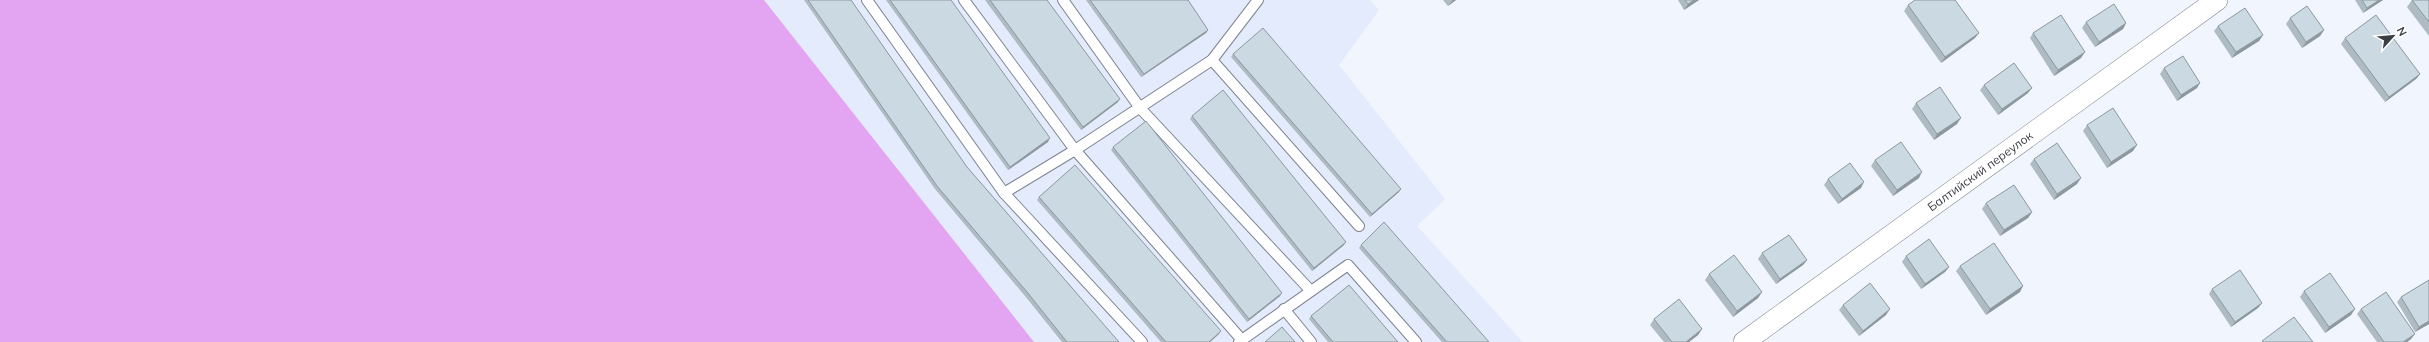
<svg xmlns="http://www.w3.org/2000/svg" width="2429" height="342" viewBox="0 0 2429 342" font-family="Mulish,sans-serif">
<rect width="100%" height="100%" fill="#f1f5fe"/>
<path fill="#e3ebfc" d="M764,0H1370L1379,10L1339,65L1445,199L1417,226L1523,342H1034Z"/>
<path fill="#e3a4f2" d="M0,0H764L1034,342H0Z"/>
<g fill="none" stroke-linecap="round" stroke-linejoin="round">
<g stroke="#7c828f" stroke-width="12">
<g id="service">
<path d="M867,0L1004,193L1075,150L1212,60L1258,0"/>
<path d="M964,0L1075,150L1242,340"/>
<path d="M1063,0L1140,108L1310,290"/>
<path d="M1212,60L1359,226"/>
<path d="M1004,193L1142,342"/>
<path d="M1284,309L1311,342"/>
<path d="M1239,342L1348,265L1416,342"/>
</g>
</g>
<g stroke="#7c828f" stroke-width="22">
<path id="minor" d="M1744,342L2217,0"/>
</g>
<use href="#service" stroke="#fff" stroke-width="10"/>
<use href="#minor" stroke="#fff" stroke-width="21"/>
</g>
<g fill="#aebbc2">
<path d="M804,0H851L967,167L1119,342H1062L1025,296L935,189Z"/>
<path d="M886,0H951L1048,142L1008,170Z"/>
<path d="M985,0H1047L1118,102L1081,130Z"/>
<path d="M1086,0H1188L1208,30L1206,33L1141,77Z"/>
<path d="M1443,0H1456L1448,6Z"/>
<path d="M1678,0H1699L1684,10Z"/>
<path d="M2355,0H2383L2363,13Z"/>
<path d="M2412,0H2429V36L2407,7Z"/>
<path d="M1908,5L1975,38L1941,63L1904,11Z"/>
<path d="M2290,18L2324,30L2320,36L2302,48L2286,24Z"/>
<path d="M2086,22L2126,23L2123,29L2095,47L2082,28Z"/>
<path d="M2218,26L2263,35L2259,41L2232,58L2214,31Z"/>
<path d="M2033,33L2081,58L2054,76L2030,38Z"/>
<path d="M2345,38L2420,74L2416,79L2385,102L2341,44Z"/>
<path d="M1233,54L1399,192L1370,217L1231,57Z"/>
<path d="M2164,68L2197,88L2177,101L2160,74Z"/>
<path d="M1984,85L2028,93L1998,115L1980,90Z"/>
<path d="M1916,103L1957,124L1934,140L1912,109Z"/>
<path d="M1192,116L1344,245L1312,271L1190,119Z"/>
<path d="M2087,125L2133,151L2107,168L2083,131Z"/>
<path d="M1113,147L1280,296L1247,322L1111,150Z"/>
<path d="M2034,159L2077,184L2054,200L2030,164Z"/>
<path d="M1875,160L1919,178L1893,196L1871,166Z"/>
<path d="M1828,179L1861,188L1838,204L1824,185Z"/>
<path d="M1039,197L1219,334L1210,342H1161L1037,200Z"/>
<path d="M1986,203L2032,212L2028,218L2000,236L1982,209Z"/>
<path d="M1361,245L1489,342H1442L1359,248Z"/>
<path d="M1762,253L1807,260L1803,265L1776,284L1758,259Z"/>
<path d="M1906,256L1949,267L1945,272L1921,289L1902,262Z"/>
<path d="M1960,266L2020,292L1986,315L1956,271Z"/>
<path d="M1709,274L1762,292L1758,298L1733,317L1705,280Z"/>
<path d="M2429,280V324L2415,332L2397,302L2401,297Z"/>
<path d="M2212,289L2262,303L2258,308L2231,327L2209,294Z"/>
<path d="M2304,291L2351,315L2325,333L2300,297Z"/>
<path d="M1843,305L1886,315L1859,336L1839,310Z"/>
<path d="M2361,309L2411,339L2407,342H2377L2357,314Z"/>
<path d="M1311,316L1398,342H1328L1309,319Z"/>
<path d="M1654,319L1702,329L1698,335L1689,342H1664L1650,325Z"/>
</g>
<g fill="#8d989e">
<path d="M1453,0H1456L1448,6L1452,1Z"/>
<path d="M1694,0H1699L1684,10L1688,4Z"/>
<path d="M2379,0H2383L2363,13L2367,8Z"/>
<path d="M2126,23L2123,29L2095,47L2099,42Z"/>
<path d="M1208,30L1206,33L1141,77L1144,74Z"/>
<path d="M2324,30L2320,36L2302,48L2306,42Z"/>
<path d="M1979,33L1975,38L1941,63L1945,57Z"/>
<path d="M2263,35L2259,41L2232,58L2236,52Z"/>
<path d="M2085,52L2081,58L2054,76L2058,70Z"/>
<path d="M2420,74L2416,79L2385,102L2389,97Z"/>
<path d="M2200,83L2197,88L2177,101L2181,95Z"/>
<path d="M2032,88L2028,93L1998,115L2002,109Z"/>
<path d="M1120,99L1118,102L1081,130L1083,127Z"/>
<path d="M1961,118L1957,124L1934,140L1937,134Z"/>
<path d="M1050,138L1048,142L1008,170L1010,167Z"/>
<path d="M2137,145L2133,151L2107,168L2111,162Z"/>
<path d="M1922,172L1919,178L1893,196L1897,190Z"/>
<path d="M2081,178L2077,184L2054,200L2057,194Z"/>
<path d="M1864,182L1861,188L1838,204L1842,199Z"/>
<path d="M1401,189L1399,192L1370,217L1372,214Z"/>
<path d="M2032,212L2028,218L2000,236L2004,230Z"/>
<path d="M1346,242L1344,245L1312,271L1314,268Z"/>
<path d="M1807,260L1803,265L1776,284L1780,279Z"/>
<path d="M1949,267L1945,272L1921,289L1925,284Z"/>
<path d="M2023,286L2020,292L1986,315L1990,309Z"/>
<path d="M1762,292L1758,298L1733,317L1737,311Z"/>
<path d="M1282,293L1280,296L1247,322L1249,319Z"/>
<path d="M2262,303L2258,308L2231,327L2235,322Z"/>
<path d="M1890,309L1886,315L1859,336L1863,331Z"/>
<path d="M2355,309L2351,315L2325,333L2329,327Z"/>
<path d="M2429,321V324L2415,332L2419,327Z"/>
<path d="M1702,329L1698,335L1689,342H1686Z"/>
<path d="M1221,331L1219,334L1210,342H1209Z"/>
<path d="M2415,334L2411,339L2407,342H2403Z"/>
</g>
<g fill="#cad9e2" stroke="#8d989e">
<path d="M808,0H851L967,167L1119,342H1067L1027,292L937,186Z"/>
<path d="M890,0H951L1050,138L1010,167Z"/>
<path d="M990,0H1047L1120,99L1083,127Z"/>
<path d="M1090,0H1188L1208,30L1144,74Z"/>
<path d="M1685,0H1694L1688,4Z"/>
<path d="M1915,0H1955L1979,33L1945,57L1908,5Z"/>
<path d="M2362,0H2379L2367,8Z"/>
<path d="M2412,0H2429V22Z"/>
<path d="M2114,4L2126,23L2099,42L2086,22Z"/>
<path d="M2307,6L2324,30L2306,42L2290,18Z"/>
<path d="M2245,8L2263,35L2236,52L2218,26Z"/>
<path d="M2061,15L2085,52L2058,70L2033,33Z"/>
<path d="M2376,15L2420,74L2389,97L2345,38Z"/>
<path d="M1263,28L1401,189L1372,214L1233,54Z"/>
<path d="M2183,56L2200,83L2181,95L2164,68Z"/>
<path d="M2014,63L2032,88L2002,109L1984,85Z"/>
<path d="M1940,87L1961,118L1937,134L1916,103Z"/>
<path d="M1223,90L1346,242L1314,268L1192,116Z"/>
<path d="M2113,108L2137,145L2111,162L2087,125Z"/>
<path d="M1146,121L1282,293L1249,319L1113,147Z"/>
<path d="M1901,142L1922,172L1897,190L1875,160Z"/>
<path d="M2057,143L2081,178L2057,194L2034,159Z"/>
<path d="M1850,163L1864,182L1842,199L1828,179Z"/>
<path d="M1075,165L1221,331L1209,342H1166L1039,197Z"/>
<path d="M2014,185L2032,212L2004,230L1986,203Z"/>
<path d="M1384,222L1489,342H1447L1361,245Z"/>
<path d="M1789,235L1807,260L1780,279L1762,253Z"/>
<path d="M1929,239L1949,267L1925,284L1906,256Z"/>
<path d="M1994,243L2023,286L1990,309L1960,266Z"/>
<path d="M1734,255L1762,292L1737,311L1709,274Z"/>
<path d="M2240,270L2262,303L2235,322L2212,289Z"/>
<path d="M2330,273L2355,309L2329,327L2304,291Z"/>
<path d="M2429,280V321L2419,327L2401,297Z"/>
<path d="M1870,283L1890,309L1863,331L1843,305Z"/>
<path d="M1349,285L1398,342H1333L1311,316Z"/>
<path d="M2386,292L2415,334L2403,342H2384L2361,309Z"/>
<path d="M1679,299L1702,329L1686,342H1672L1654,319Z"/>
<path d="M2294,317L2313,342H2263L2262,341Z"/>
<path d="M1282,327L1295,342H1265Z"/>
</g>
<g text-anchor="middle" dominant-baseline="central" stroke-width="4" stroke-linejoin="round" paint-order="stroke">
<g font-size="12" fill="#3a3d43" stroke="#fff">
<text transform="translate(1980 171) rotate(-36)">Балтийский переулок</text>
</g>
</g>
<g transform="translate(2393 36) rotate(63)" stroke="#ffffff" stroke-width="3" paint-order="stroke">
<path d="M0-3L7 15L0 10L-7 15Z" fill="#3a3d43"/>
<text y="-6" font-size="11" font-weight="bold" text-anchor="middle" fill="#3a3d43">N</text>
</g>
</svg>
